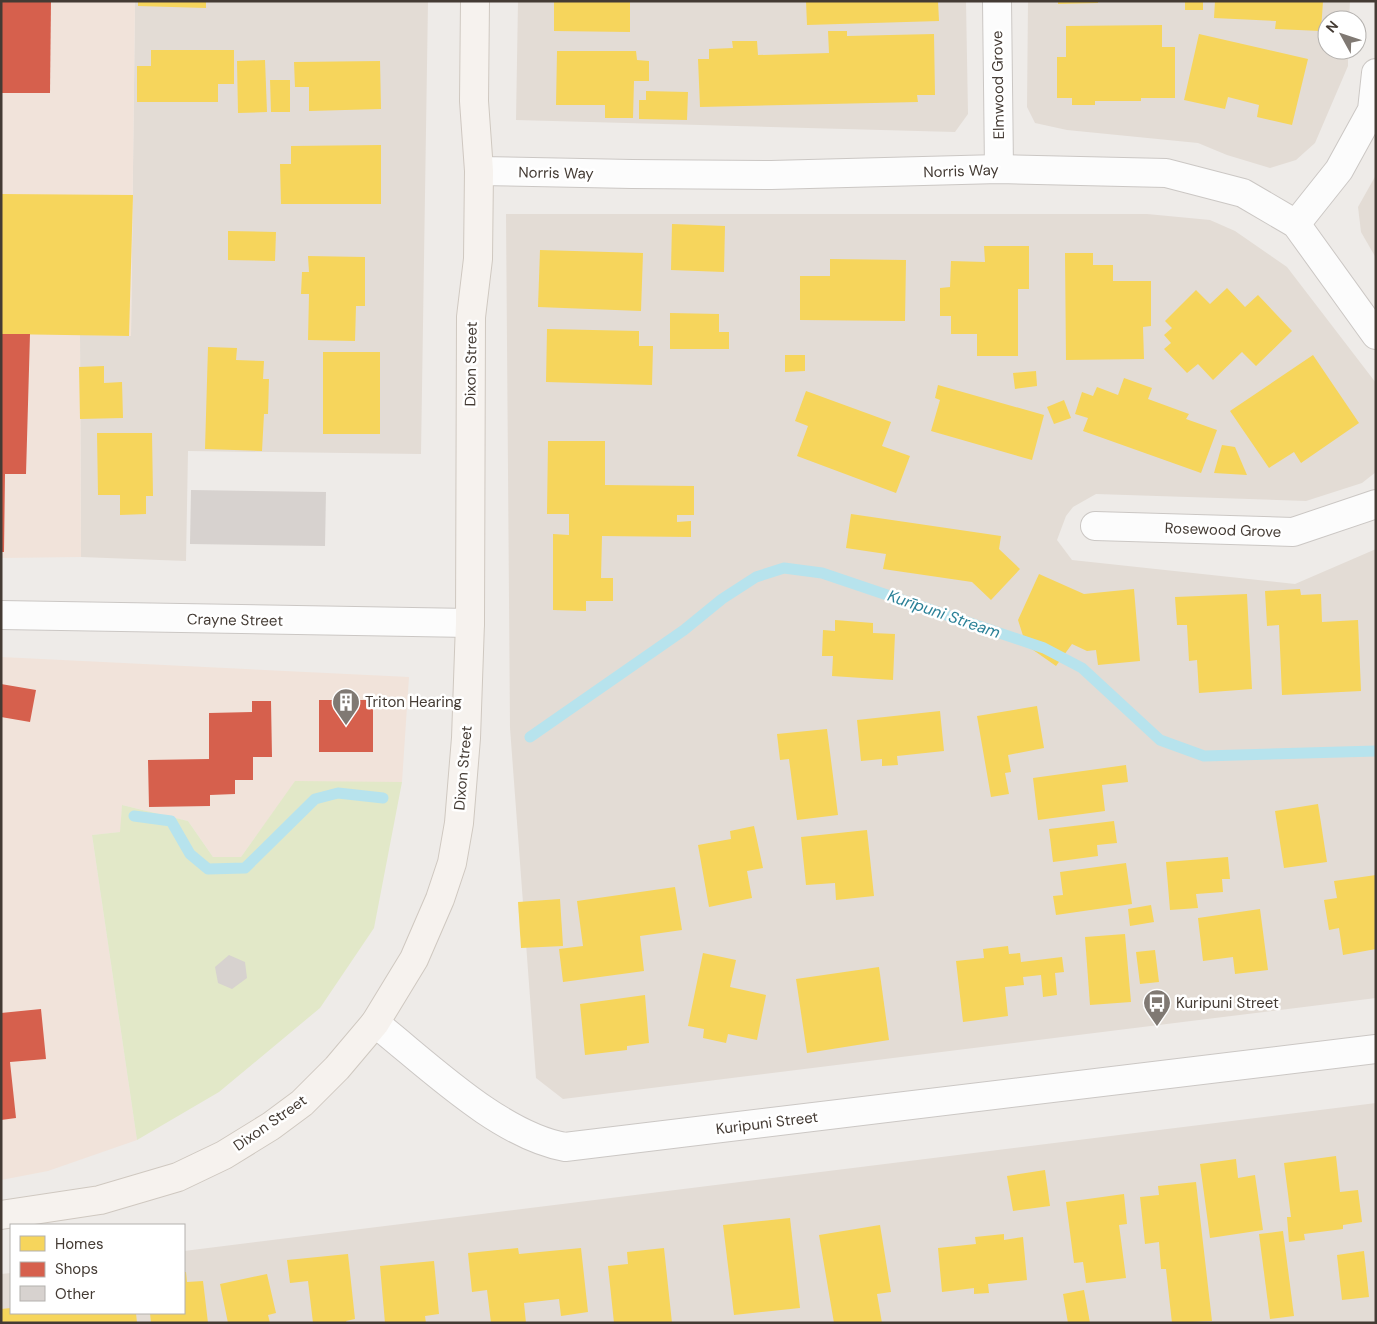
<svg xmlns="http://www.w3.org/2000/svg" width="1377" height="1324" viewBox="0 0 1377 1324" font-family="'DM Sans',sans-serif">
<rect width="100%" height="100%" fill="#eeebe8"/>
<g fill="#e3dcd5">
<path d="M135,1H428L421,454L188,451L186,561L81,557L80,335H131Z"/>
<path d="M518,1H966L968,114L955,132L516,120Z"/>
<path d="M1028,1H1350L1349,20H1327V50H1348V66L1315,143L1296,160L1270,168L1227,155L1198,143L1067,130L1035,123L1027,107Z"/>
<path d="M1376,175V258L1361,232L1358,207Z"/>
<path d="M506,214H1147L1210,220L1235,231L1287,267L1376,383V472L1362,483L1306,501L1096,494L1073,507L1066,516L1057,540L1072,560L1295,584L1376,549V998L563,1099L536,1078L510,728Z"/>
<path d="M1376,1103V1323H1V1274L11,1273V1313H184V1251Z"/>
</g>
<g fill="#f1e3da">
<path d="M1,1H135L131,336L80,335L81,557L1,558Z"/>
<path d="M1,657L409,677L402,782H295L241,857H213L188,821L122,805L121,832L92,835L137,1140L48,1171L1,1180Z"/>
</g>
<path fill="#e2e8c8" d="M295,781L402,782L374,928L320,1008L219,1092L137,1140L92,835L120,832L122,805L188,821L213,857H241Z"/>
<g fill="#f6d55c">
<path d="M138,1H206V8L138,6Z"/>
<path d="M554,1H630V32L554,31Z"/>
<path d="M806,1H938L939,21L807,25Z"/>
<path d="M1058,1H1098V3L1058,4Z"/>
<rect x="1185" y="1" width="18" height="9"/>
<path d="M1215,1H1323L1321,31L1275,29L1276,21L1214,18Z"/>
<path d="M1162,25V47H1175V98H1141V101H1095V105H1072V98H1057V57H1066V26Z"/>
<path d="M828,31H847V36L934,34L935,95H917L918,102L700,107L698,59H709V49L733,48L732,41H757L758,55L829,53Z"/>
<path d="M1199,34L1308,59L1292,125L1257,117L1259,105L1228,97L1225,109L1184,100Z"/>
<path d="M151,50H234V84H218V102H137V66H151Z"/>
<path d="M557,51H636L637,60L649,61V81H634L633,118H605V105H556Z"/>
<path d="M265,60L267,112L238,113L237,61Z"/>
<path d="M380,61L381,109L309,111V87H295L294,62Z"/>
<path d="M270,80H290V112H271Z"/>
<path d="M646,91L688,92L687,120L639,119V100H646Z"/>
<path d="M381,145V204H281L280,164H291V146Z"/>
<path d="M1,194L133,195L129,336L1,334Z"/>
<path d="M672,224L725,226L724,272L671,270Z"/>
<path d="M228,231L276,232L275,261L228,260Z"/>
<path d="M984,246H1029V289H1018V356H977V334H951V316H940V288L950,287L951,261L985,262Z"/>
<path d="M540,250L643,253L641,311L538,307Z"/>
<path d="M1065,253H1093V265H1113V281H1151V326L1143,327L1144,359L1066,360Z"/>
<path d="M308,256L365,257V306H356L355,341L308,340L309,294H301L302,272H309Z"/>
<path d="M830,259L906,260L905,321L800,320V276H830Z"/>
<path d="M1227,288L1245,307L1258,295L1292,331L1256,366L1242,352L1213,380L1198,364L1187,373L1164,349L1171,343L1164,335L1172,328L1165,321L1196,290L1210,304Z"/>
<path d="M670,313L719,314V332H729V349H670Z"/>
<path d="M547,329L639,331V346H653L652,385L546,382Z"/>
<path d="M208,347L237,348L236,360L264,361L263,379H269L268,414H264L262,451L205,449Z"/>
<rect x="323" y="352" width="57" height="82"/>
<path d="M785,355H805V371L785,372Z"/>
<path d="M1313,355L1359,423L1301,463L1294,452L1269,468L1230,411Z"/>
<path d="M104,366V383L122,382L123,418L80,419L79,367Z"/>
<path d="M1036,371L1037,386L1015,389L1013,373Z"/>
<path d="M1124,378L1152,388L1148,399L1189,414L1186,419L1217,430L1201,473L1083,431L1088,418L1075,414L1082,392L1093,396L1097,387L1118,395Z"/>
<path d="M938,385L1044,415L1032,460L931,431L940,400L935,398Z"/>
<path d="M806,391L891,422L882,446L910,456L896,493L797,456L808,426L795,421Z"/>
<path d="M1064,400L1071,418L1054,424L1047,407Z"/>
<path d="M97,433H152L153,496H146V514L120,515V495H98Z"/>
<path d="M548,441H605V485L694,486V515H677V522L691,521V537L602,536L601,578H613V601H586V611L553,610V534L569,535V514H547Z"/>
<path d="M1222,445L1235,447L1247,475L1214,473Z"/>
<path d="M851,514L1001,536L999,549L1020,569L991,600L972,582L883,569L886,554L846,548Z"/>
<path d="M1039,574L1084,594L1134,589L1140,661L1098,665L1096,650L1087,651L1072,644L1056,666L1026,645L1018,620Z"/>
<path d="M1300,589L1301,595L1321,594L1322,622L1358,620L1361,691L1282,695L1279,625L1267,626L1265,591Z"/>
<path d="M1247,594L1252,689L1199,693L1197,660L1189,661L1187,625H1177L1175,597Z"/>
<path d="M835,620L873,623V633L895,634L893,680L832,676L833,656H822L823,630L835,631Z"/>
<path d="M1037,706L1044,748L1008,755L1011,772L1005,773L1009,794L991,797L977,716Z"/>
<path d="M940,711L944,751L897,756L898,765L882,766V759L861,761L857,720Z"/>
<path d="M827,729L838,815L797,820L789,759L780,760L777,734Z"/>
<path d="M1126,765L1128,782L1102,785L1105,811L1038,820L1033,778Z"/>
<path d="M1318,804L1327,862L1284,868L1275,811Z"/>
<path d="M1114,821L1117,843L1097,845L1098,856L1053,862L1049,829Z"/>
<path d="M754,826L763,868L747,871L752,898L709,907L698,845L731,839L730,831Z"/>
<path d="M867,830L874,896L836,900L835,883L806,885L801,837Z"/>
<path d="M1228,857L1230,879H1222L1223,892L1196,894L1198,908L1170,910L1166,862Z"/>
<path d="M1126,863L1132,904L1056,915L1053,896L1063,895L1060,872Z"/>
<path d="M1376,875V949L1343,955L1339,928L1329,930L1324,900L1337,898L1334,881Z"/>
<path d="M675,887L682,930L640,936L644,971L563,982L559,949L583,946L577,901Z"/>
<path d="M560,899L563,946L521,948L518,902Z"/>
<path d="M1151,905L1154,922L1130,926L1128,909Z"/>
<path d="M1260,909L1268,970L1235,974L1233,957L1203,961L1198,918Z"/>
<path d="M1125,934L1131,1002L1090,1005L1085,937Z"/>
<path d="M1008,946L1009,954L1020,953L1021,962L1062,957L1064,972L1055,973L1057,995L1043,997L1041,975L1023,977L1024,985L1005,987L1008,1016L963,1022L956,961L984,958L983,949Z"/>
<path d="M1155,950L1159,982L1140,984L1136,952Z"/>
<path d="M703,953L736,960L730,987L766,995L757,1040L728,1034L726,1043L703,1038L704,1029L688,1026Z"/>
<path d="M879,967L889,1040L807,1053L796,979Z"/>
<path d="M645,995L649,1043L627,1046V1050L585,1055L580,1004Z"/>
<path d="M1336,1156L1340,1192L1358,1190L1362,1222L1343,1225V1229L1304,1234L1305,1240L1289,1242L1287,1217H1291L1284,1163Z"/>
<path d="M1236,1159L1238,1178L1255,1175L1263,1230L1210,1238L1200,1164Z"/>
<path d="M1045,1170L1050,1206L1013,1211L1007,1176Z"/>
<path d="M1196,1182L1212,1321L1172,1323L1166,1269H1161L1159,1242L1145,1244L1140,1197L1159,1195L1158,1186Z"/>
<path d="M1124,1194L1127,1224L1119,1225L1126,1278L1086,1283L1083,1262L1074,1263L1066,1202Z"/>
<path d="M790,1218L800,1308L734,1315L723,1225Z"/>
<path d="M880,1225L891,1292L877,1294L882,1323H834L819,1235Z"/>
<path d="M1283,1231L1294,1316L1270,1319L1259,1234Z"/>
<path d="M1004,1234V1240L1023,1237L1027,1280L988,1284L989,1293L974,1294V1288L942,1292L938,1248L976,1244L975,1237Z"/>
<path d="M518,1248L519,1254L581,1248L588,1312L561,1316L559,1299L524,1303L526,1323H491L487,1290L472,1292L468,1253Z"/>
<path d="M664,1248L672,1323H614L608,1266L628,1264L627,1252Z"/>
<path d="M1364,1251L1369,1297L1342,1300L1337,1255Z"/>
<path d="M348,1254L355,1319L346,1321L347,1323H313L308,1281L290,1283L287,1260Z"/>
<path d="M434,1261L439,1314L425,1316L426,1323H385L380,1266Z"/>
<path d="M184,1272H186L187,1282L203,1281L208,1323H151L150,1313H184Z"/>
<path d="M267,1274L276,1313L268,1315L270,1323H228L220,1284Z"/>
<path d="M1084,1290L1090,1323H1068L1063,1294Z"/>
<path d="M11,1308V1313H136L137,1323H1V1309Z"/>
</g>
<g fill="#d6604d">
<path d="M1,1H51L50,93H1Z"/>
<path d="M1,334H30L26,474H5L4,552H1Z"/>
<path d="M1,684L36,690L30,722L1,717Z"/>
<rect x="319" y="700" width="54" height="52"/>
<path d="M252,701H271L272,757H253V780H235V794L210,795V806L149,807L148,760L209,759V713L252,712Z"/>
<path d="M41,1009L46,1059L10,1062L16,1118L1,1120V1013Z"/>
</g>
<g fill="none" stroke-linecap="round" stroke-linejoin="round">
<g stroke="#b7e3ed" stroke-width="11">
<path d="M530,737L684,630L722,599L756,577L784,568L822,573L1044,648L1082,668L1160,740L1204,756L1376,751"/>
<path d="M134,816L171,821L190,854L208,869L245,868L315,799L338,793L383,798"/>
</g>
</g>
<g fill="#d7d2cf">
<path d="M191,490L326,492L325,546L190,544Z"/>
<path d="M229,955L245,962L247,978L232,989L218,983L215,967Z"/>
</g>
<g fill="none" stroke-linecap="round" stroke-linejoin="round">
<g stroke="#cbc7c4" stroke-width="30">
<g id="minor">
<path d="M997,1L999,169"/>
<path d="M479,171L632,174L771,175L999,169L1166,173L1243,193L1296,224L1376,335"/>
<path d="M1296,224L1339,170L1372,110L1376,73"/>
<path d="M1095,526L1293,532L1376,504"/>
<path d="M1,615L470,623"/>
</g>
</g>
<g stroke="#cbc7c4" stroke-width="30">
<path id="tertiary" d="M375,1023C428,1065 499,1135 565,1147L1376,1049"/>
</g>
<g stroke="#cfc8c0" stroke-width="30">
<path id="secondary" d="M1,1215L100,1200L178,1177L224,1155L271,1126L302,1103L337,1068L375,1023L414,959L440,899L452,863L459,823L466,738L470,623L471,317L478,259L479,171L474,101L475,1"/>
</g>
<use href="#minor" stroke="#fcfcfc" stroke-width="28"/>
<use href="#tertiary" stroke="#fcfcfc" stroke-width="28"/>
<use href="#secondary" stroke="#f6f2ee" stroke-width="28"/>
</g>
<defs>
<g id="building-pin" transform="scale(1.4375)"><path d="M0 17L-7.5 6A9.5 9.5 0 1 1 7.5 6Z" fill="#807973" stroke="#fff"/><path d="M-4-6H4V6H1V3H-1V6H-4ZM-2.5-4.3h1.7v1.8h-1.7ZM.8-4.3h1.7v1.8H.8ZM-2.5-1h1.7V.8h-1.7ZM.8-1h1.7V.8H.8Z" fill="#fff"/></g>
<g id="bus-pin" transform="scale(1.4375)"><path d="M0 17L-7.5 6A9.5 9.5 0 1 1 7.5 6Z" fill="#807973" stroke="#fff"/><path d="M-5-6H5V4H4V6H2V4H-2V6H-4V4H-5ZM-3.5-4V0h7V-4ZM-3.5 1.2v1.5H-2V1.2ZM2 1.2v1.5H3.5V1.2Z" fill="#fff"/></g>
</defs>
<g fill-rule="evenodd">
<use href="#building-pin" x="346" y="702"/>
<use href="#bus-pin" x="1157" y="1003"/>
</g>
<g text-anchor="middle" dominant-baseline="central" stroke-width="5" stroke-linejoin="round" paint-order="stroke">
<g font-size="15" fill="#443b34" stroke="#fff">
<text transform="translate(998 85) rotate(-91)">Elmwood Grove</text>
<text transform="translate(961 171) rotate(-2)">Norris Way</text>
<text transform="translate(556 173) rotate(1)">Norris Way</text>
<text transform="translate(471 364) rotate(-89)">Dixon Street</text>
<text transform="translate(1223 530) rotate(2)">Rosewood Grove</text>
<text transform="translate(235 620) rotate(1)">Crayne Street</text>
<text transform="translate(463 768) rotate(-85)">Dixon Street</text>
<text transform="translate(270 1123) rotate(-35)">Dixon Street</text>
<text transform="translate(767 1123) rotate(-7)">Kuripuni Street</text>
</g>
<g font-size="15" fill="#443b34" stroke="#fff" text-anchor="start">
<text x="365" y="702">Triton Hearing</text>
<text x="1176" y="1003">Kuripuni Street</text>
</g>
<g font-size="16" font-style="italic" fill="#2a8097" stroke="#fff">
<text transform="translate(944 614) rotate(19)">Kurīpuni Stream</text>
</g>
</g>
<rect width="1377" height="1324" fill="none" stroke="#443b34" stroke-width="5"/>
<rect x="10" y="1224" width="175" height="90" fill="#ffffff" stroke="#b4b1ae"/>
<rect x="20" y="1236" width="25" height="15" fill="#f6d55c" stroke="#b4b1ae"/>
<text x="55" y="1249" font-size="15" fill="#443b34">Homes</text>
<rect x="20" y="1262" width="25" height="15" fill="#d6604d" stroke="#b4b1ae"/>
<text x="55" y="1274" font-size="15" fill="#443b34">Shops</text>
<rect x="20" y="1286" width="25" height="15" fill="#d7d2cf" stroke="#b4b1ae"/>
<text x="55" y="1299" font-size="15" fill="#443b34">Other</text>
<g transform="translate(1342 35) rotate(310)"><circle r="24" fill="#ffffff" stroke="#b4b1ae"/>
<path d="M0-4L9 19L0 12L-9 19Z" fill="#807973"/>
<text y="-8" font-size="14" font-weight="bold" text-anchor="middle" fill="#443b34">N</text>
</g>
</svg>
